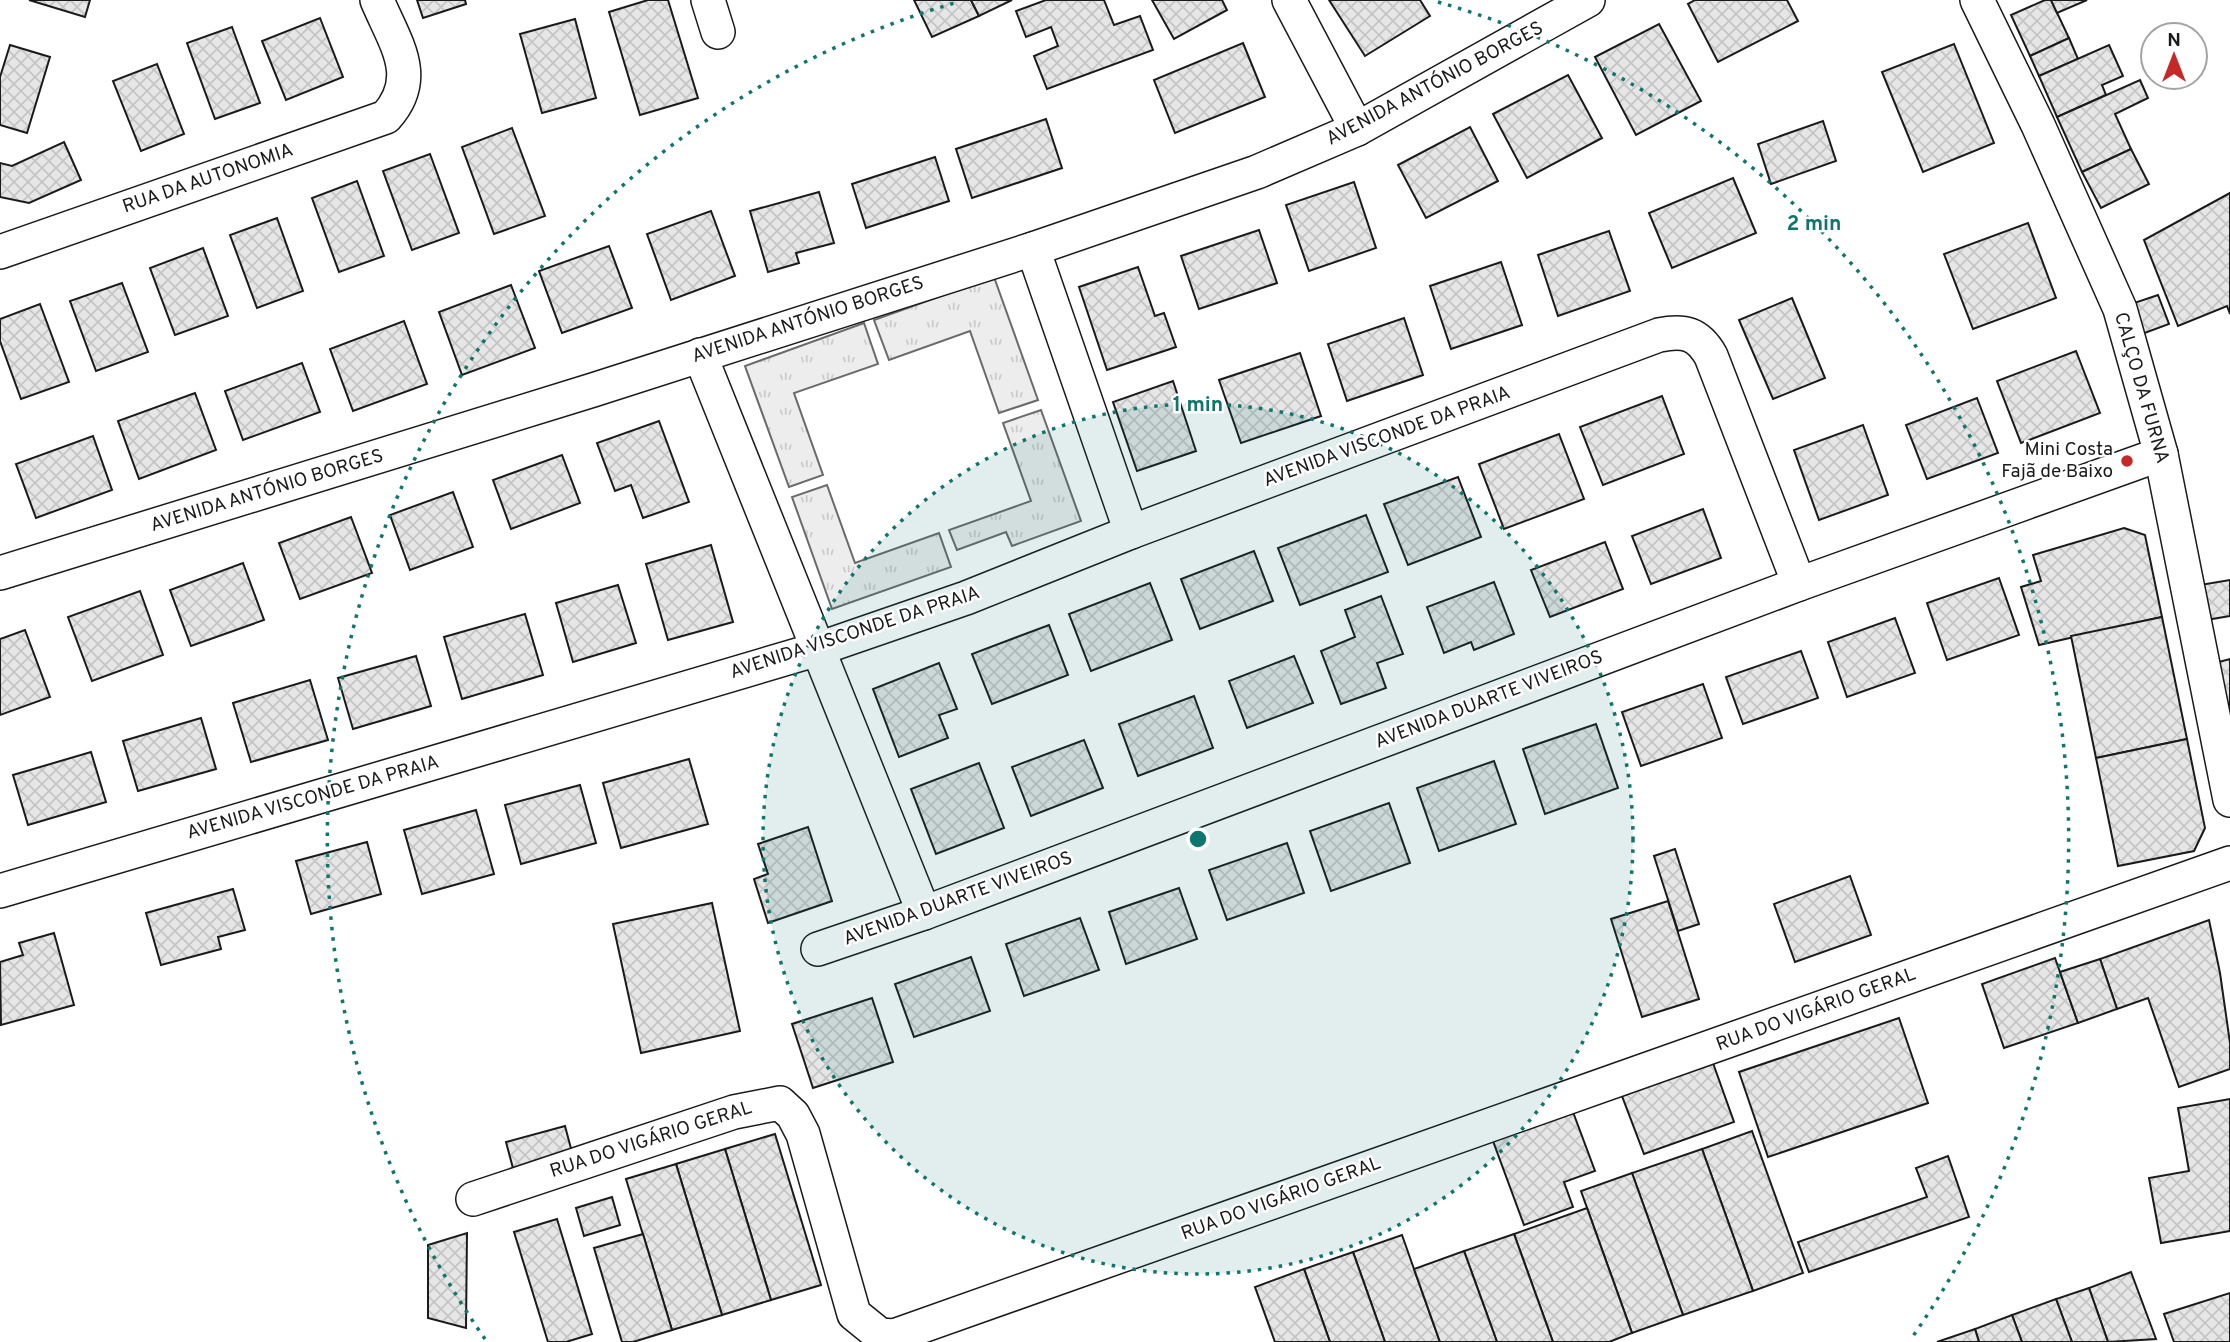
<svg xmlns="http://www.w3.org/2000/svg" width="2230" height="1342" viewBox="0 0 2230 1342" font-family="Overpass,sans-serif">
<defs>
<pattern id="grass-tufts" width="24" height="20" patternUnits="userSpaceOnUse" patternTransform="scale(1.75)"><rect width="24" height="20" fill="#ededed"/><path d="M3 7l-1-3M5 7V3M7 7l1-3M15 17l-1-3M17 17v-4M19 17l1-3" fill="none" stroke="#cbcbcb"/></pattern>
<pattern id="building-cross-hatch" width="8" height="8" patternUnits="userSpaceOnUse" patternTransform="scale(1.75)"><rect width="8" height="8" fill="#e6e6e6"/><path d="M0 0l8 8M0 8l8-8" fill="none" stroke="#c5c5c5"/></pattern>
</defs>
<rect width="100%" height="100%" fill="#fff"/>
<g fill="url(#grass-tufts)" stroke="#6a6a6a" stroke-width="2">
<path d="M994,277L1038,400L999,413L970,331L889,360L874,320Z"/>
<path d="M864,323L878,364L794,393L823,475L789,487L745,366Z"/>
<path d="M1041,410L1081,521L1012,546L1006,532L957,550L949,530L1031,501L1003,423Z"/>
<path d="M827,485L855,563L939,533L951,567L832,609L792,497Z"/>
</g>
<g fill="url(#building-cross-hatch)" stroke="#1a1a1a" stroke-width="2">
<path d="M29,0H90L85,17Z"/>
<path d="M417,0H465L466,4L423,18Z"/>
<path d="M648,0H668L698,98L640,115L609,12Z"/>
<path d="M914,0H971L979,16L932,37Z"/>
<path d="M971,0H1012L979,16Z"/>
<path d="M1046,0H1104L1114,25L1140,16L1153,50L1047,89L1034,56L1058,46L1051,27L1026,37L1016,11Z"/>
<path d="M1152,0H1222L1227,10L1174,39Z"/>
<path d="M1329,0H1420L1430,16L1365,56Z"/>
<path d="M1695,0H1787L1798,21L1718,62L1688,4Z"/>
<path d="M2045,0H2051L2069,38L2030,56L2011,15Z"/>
<path d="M2051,0H2087L2057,13Z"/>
<path d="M320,18L343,77L286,100L262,41Z"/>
<path d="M575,19L596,98L542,113L520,34Z"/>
<path d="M1659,24L1701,101L1636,135L1595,57Z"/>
<path d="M232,27L260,103L215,119L187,43Z"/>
<path d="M2069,38L2078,59L2039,76L2030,56Z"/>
<path d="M1243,43L1265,97L1175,133L1154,80Z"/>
<path d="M1954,44L1994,143L1923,172L1882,72Z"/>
<path d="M10,45L50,57L27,133L0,125V77Z"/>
<path d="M2109,45L2123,76L2102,85L2106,95L2057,117L2039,76Z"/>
<path d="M157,64L184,134L141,151L113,81Z"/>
<path d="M1568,75L1602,138L1527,178L1493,114Z"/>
<path d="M2140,80L2148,98L2115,114L2131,149L2082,172L2057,117Z"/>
<path d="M1046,119L1062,168L972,198L956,149Z"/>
<path d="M1823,121L1836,161L1771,184L1758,144Z"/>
<path d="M1470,127L1498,181L1426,218L1398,165Z"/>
<path d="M512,128L545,216L494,234L462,147Z"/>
<path d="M64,142L81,180L29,203L0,197V163L12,166Z"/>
<path d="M2131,149L2149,184L2101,208L2082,172Z"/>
<path d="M430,154L459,233L412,250L383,171Z"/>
<path d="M935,157L949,201L866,228L852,184Z"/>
<path d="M1733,178L1756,233L1672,268L1649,213Z"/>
<path d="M357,181L384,256L339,272L312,198Z"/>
<path d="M1354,182L1376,248L1309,271L1286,205Z"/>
<path d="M819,192L834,243L796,253L799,263L768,272L750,211Z"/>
<path d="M2230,193V314L2227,306L2178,326L2144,240Z"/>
<path d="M711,211L735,276L671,300L647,234Z"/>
<path d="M277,218L303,291L257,308L230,235Z"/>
<path d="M2028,223L2056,298L1973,329L1944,254Z"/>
<path d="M1259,230L1277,283L1199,309L1181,256Z"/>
<path d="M1609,231L1630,291L1558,316L1538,255Z"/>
<path d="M609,246L632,308L562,333L539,271Z"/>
<path d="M203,248L228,316L175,335L150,268Z"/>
<path d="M1501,262L1522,325L1451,349L1430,286Z"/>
<path d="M1138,267L1155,316L1164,313L1176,347L1107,370L1079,287Z"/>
<path d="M122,283L148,352L96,371L70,301Z"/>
<path d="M511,285L535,348L462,375L439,312Z"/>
<path d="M2158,295L2169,324L2142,334L2131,304Z"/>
<path d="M1792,298L1825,378L1773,399L1739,320Z"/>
<path d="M40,304L69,382L21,399L0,341V319Z"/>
<path d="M1404,318L1423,375L1347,401L1328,344Z"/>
<path d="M404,321L427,384L353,411L330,349Z"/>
<path d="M2076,351L2100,413L2021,443L1997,381Z"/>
<path d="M1300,353L1321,416L1241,443L1219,380Z"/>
<path d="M302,363L320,412L243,440L225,391Z"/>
<path d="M1173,381L1196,451L1137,471L1113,402Z"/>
<path d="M195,393L216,450L139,479L118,421Z"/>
<path d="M1662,396L1684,454L1603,485L1580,427Z"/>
<path d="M1977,398L1998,453L1927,479L1906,425Z"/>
<path d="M659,421L689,502L643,518L631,485L615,491L597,443Z"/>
<path d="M1863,425L1888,495L1819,520L1794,450Z"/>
<path d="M1559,434L1584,499L1504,529L1479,464Z"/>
<path d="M93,436L112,490L36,518L16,464Z"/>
<path d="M562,455L580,503L511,529L493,480Z"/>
<path d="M1458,477L1481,537L1408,565L1384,504Z"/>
<path d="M453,492L473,547L410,570L390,515Z"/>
<path d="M1703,509L1721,558L1651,584L1632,536Z"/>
<path d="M1366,515L1388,572L1300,605L1278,548Z"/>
<path d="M351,517L372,573L300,599L279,543Z"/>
<path d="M2124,528L2145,535L2162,617L2039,645L2021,587L2041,581L2033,555Z"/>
<path d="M1605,542L1623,589L1550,617L1531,570Z"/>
<path d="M711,545L733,622L668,640L646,564Z"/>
<path d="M1254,551L1273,601L1200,629L1181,579Z"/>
<path d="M243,563L264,620L191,646L170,590Z"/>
<path d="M1999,578L2019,635L1947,660L1927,603Z"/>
<path d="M2230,580V616L2206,620L2200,585Z"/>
<path d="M1494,582L1514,634L1474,650L1471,642L1444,653L1427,607Z"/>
<path d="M1150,583L1172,640L1091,671L1069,614Z"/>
<path d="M618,585L636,643L573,662L556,603Z"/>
<path d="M140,591L163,655L92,681L68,617Z"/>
<path d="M1381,596L1403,654L1377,663L1386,688L1341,704L1321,651L1355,637L1345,610Z"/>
<path d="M525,614L543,675L462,699L444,637Z"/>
<path d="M2162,617L2187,739L2096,758L2071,636Z"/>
<path d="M1895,618L1915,673L1847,697L1828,642Z"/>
<path d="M1049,625L1068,675L992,704L972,654Z"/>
<path d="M25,630L50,697L0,715V639Z"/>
<path d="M1801,651L1818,698L1743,724L1726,677Z"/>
<path d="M416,656L431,706L353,729L338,678Z"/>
<path d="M1294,656L1313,703L1247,728L1229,681Z"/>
<path d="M2230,659V718L2215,663Z"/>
<path d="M939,663L957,709L939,715L948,738L899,757L873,689Z"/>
<path d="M310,680L328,740L251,762L233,703Z"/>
<path d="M1703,684L1722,738L1641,766L1622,712Z"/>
<path d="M1194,696L1213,748L1138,776L1119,724Z"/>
<path d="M201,718L216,769L138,791L123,741Z"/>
<path d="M1596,724L1618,788L1545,814L1523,749Z"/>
<path d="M2187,739L2205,828L2194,851L2118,866L2096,758Z"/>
<path d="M1084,740L1103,788L1031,816L1012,767Z"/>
<path d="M91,752L106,802L28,825L13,775Z"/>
<path d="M689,759L708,824L621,848L603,783Z"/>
<path d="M1494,761L1516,824L1439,851L1417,788Z"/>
<path d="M979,763L1004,828L936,854L911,789Z"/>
<path d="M580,785L596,843L521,864L505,805Z"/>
<path d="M1389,803L1410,863L1331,891L1310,831Z"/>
<path d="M476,810L494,874L422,894L404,830Z"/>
<path d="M808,827L832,901L768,923L754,879L768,874L758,844Z"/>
<path d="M367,842L381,894L311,914L296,861Z"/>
<path d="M1287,843L1304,893L1227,920L1209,870Z"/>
<path d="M1675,849L1699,924L1678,931L1654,856Z"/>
<path d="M1850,876L1871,935L1795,962L1774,904Z"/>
<path d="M1179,888L1197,939L1126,964L1109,912Z"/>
<path d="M233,889L245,930L218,937L221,949L161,965L146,913Z"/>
<path d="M1668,901L1699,999L1642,1017L1611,919Z"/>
<path d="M712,903L740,1031L641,1053L613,924Z"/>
<path d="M1080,918L1099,970L1024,996L1006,944Z"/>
<path d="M2209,920L2220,973L2230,1043V1069L2179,1087L2148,998L2117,1009L2100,959Z"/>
<path d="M54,933L74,1005L1,1025L0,962L23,955L19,943Z"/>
<path d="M971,957L990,1011L914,1037L895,984Z"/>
<path d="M2055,958L2078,1023L2004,1048L1982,984Z"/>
<path d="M2100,959L2117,1009L2078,1023L2060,972Z"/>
<path d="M872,998L893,1062L813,1088L792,1024Z"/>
<path d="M1899,1018L1928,1103L1768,1157L1739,1072Z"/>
<path d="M1713,1063L1734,1122L1644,1154L1622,1096Z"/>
<path d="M2230,1099V1231L2161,1243L2149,1178L2189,1171L2178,1108Z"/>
<path d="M1573,1112L1595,1171L1564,1182L1573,1207L1524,1225L1493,1141Z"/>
<path d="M565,1126L573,1156L514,1172L506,1142Z"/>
<path d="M1752,1131L1803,1273L1753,1291L1702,1149Z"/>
<path d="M775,1134L821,1285L771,1300L725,1149Z"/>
<path d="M725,1149L771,1300L722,1315L676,1164Z"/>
<path d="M1702,1149L1753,1291L1683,1315L1632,1173Z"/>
<path d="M1948,1156L1969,1217L1809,1272L1798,1242L1927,1197L1916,1168Z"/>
<path d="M676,1164L722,1315L672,1330L626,1179Z"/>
<path d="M1632,1173L1683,1315L1632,1333L1581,1191Z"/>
<path d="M612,1197L620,1225L584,1236L576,1208Z"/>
<path d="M1587,1208L1632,1333L1609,1342H1553L1514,1234Z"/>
<path d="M557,1219L592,1334L566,1342H548L514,1232Z"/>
<path d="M467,1233L466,1328L428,1318V1245Z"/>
<path d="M643,1234L672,1330L633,1342H622L594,1248Z"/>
<path d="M1514,1234L1553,1342H1497L1464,1251Z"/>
<path d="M1402,1235L1414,1269L1440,1342H1385L1353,1252Z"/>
<path d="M1464,1251L1497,1342H1440L1414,1269Z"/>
<path d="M1353,1252L1385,1342H1330L1304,1269Z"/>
<path d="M1304,1269L1330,1342H1275L1255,1287Z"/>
<path d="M2131,1272L2156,1339L2108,1342L2089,1288Z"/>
<path d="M2089,1288L2108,1342H2072L2056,1299Z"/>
<path d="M2230,1293V1342H2174L2164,1314Z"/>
<path d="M2056,1299L2072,1342H2022L2012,1315Z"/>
<path d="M2012,1315L2022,1342H1979L1975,1329Z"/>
<path d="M1975,1329L1979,1342H1937Z"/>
</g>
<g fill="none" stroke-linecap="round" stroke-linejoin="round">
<g stroke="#1a1a1a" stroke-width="36">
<g id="minor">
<path d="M708,0L718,32"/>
<path d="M1289,0L1357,129"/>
<path d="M1977,0L2038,125L2120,309L2161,454L2230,800"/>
<path d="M1033,249L1131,532"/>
<path d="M0,252L386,117C422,77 395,43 377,0"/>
<path d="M700,355L924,913"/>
<path d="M0,573L593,390L1033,249L1257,172L1357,129L1588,0"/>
<path d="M0,891L818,649L966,598L1131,532L1659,335C1684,330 1698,333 1711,356L1799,584"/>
<path d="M818,949L924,913L1799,584L2161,454"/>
<path d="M473,1199L734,1112L780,1103L793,1115L803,1134L854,1314L880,1335L894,1336L2230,863"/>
</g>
</g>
<use href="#minor" stroke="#fff" stroke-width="33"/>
</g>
<circle cx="1198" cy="839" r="435" fill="#0f766e" fill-opacity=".12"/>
<g fill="none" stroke="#0f766e" stroke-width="3.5" stroke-dasharray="3.5 7">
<circle cx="1198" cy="839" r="435"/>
<path d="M485 1339A871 871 0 0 1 958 2M1438 2A871 871 0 0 1 1911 1339"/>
</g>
<circle fill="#c62828" stroke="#fff" stroke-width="2.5" cx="2127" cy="461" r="7"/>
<g text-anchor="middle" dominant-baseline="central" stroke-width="5" stroke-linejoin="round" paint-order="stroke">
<g font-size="19" fill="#1a1a1a" stroke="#fff">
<text transform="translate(1435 84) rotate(-28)">AVENIDA ANTÓNIO BORGES</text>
<text transform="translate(208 179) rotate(-19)">RUA DA AUTONOMIA</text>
<text transform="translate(808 320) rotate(-18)">AVENIDA ANTÓNIO BORGES</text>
<text transform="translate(2141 388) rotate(74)">CALÇO DA FURNA</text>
<text transform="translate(1387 437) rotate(-20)">AVENIDA VISCONDE DA PRAIA</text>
<text transform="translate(267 491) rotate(-17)">AVENIDA ANTÓNIO BORGES</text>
<text transform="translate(855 633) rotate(-18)">AVENIDA VISCONDE DA PRAIA</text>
<text transform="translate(1489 700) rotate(-21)">AVENIDA DUARTE VIVEIROS</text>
<text transform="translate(313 798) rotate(-16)">AVENIDA VISCONDE DA PRAIA</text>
<text transform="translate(958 899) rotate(-20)">AVENIDA DUARTE VIVEIROS</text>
<text transform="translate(1816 1010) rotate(-20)">RUA DO VIGÁRIO GERAL</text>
<text transform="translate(651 1140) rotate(-18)">RUA DO VIGÁRIO GERAL</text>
<text transform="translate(1281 1199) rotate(-20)">RUA DO VIGÁRIO GERAL</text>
</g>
<g font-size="19" fill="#1a1a1a" stroke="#fff" text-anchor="end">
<text x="2113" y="450">Mini Costa<tspan x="2113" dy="22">Fajã de Baixo</tspan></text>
</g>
</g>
<circle cx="1198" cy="839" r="10" fill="#0f766e" stroke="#fff" stroke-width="3.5"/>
<g font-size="21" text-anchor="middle" font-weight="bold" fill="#0f766e" stroke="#fff" stroke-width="5" stroke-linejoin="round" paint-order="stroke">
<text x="1814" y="230">2 min</text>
<text x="1198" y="411">1 min</text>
</g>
<g transform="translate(2174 56)"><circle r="33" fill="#ffffff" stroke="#a3a3a3" stroke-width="2"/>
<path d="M0-5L12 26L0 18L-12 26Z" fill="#c62828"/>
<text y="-10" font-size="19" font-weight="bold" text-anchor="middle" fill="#1a1a1a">N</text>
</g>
</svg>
